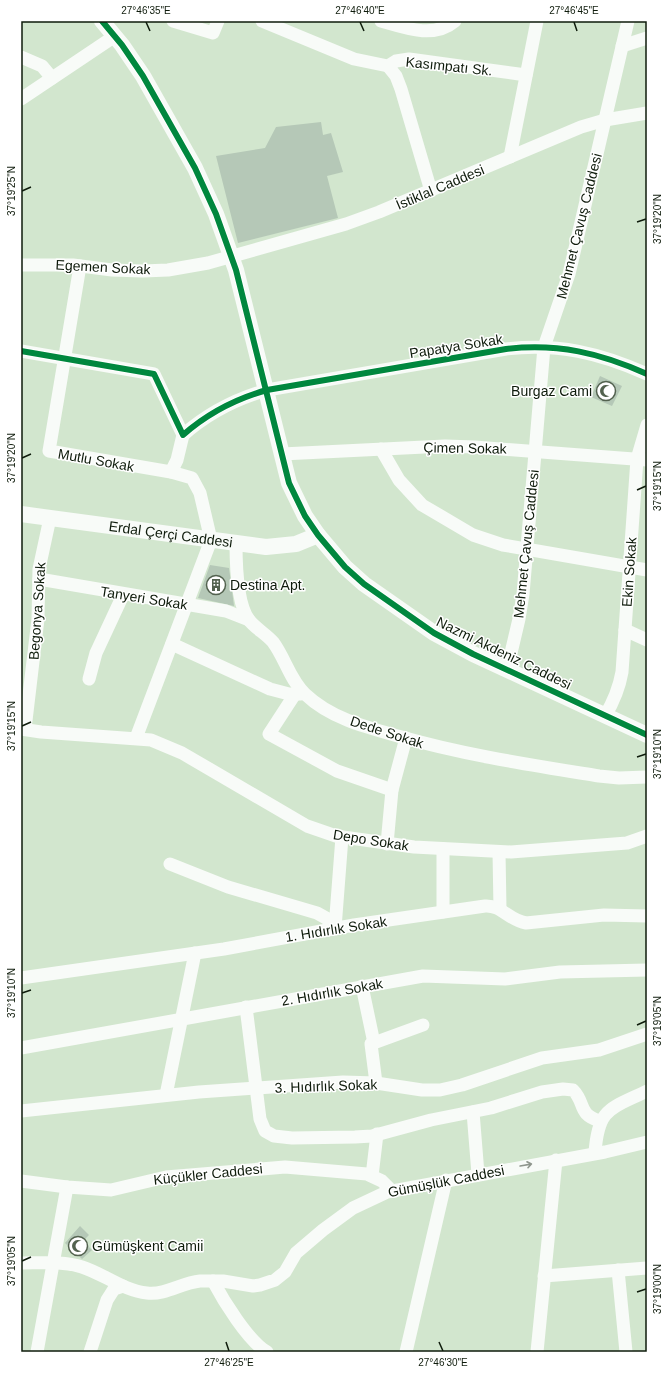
<svg xmlns="http://www.w3.org/2000/svg" width="668" height="1373" viewBox="0 0 668 1373" font-family="Helvetica,sans-serif">
<rect width="100%" height="100%" fill="#d2e6ce"/>
<g fill="#b5c8b7">
<path d="M321,122L323,135L331,133L343,172L327,176L338,218L238,243L216,156L265,148L276,127Z"/>
<path d="M600,376L622,386L612,406L591,397Z"/>
<path d="M210,565L229,568L234,606L198,598Z"/>
<path d="M80,1226L89,1235L83,1241L92,1250L82,1259L65,1243Z"/>
</g>
<g fill="none" stroke-linecap="round" stroke-linejoin="round">
<g stroke="#f8fbf8" stroke-width="13">
<path d="M173,21L213,33L218,21"/>
<path d="M262,21L354,59L388,66L396,61L409,59L526,75"/>
<path d="M381,21C405,28 434,39 455,21"/>
<path d="M622,46L647,38"/>
<path d="M21,57L42,66L52,78"/>
<path d="M388,66L396,76L401,89L431,191"/>
<path d="M21,99L115,36"/>
<path d="M510,157L537,21"/>
<path d="M21,265H73L112,270L143,271L168,270L208,263L346,224L379,212L581,127L605,120L647,113"/>
<path d="M80,266L49,451L171,472L192,478L200,493L211,540L136,738"/>
<path d="M21,351L154,374L183,435C208,413 235,399 267,390L506,349C558,343 600,353 647,374"/>
<path d="M381,449L399,480L422,505L473,535L503,545L647,570"/>
<path d="M282,454L445,446L475,447L647,460"/>
<path d="M171,472L177,460L183,435"/>
<path d="M236,543C236,562 237,604 249,620C255,628 266,634 273,642C285,658 290,680 305,694C330,718 365,727 398,736C464,755 531,765 599,776L619,778L647,777"/>
<path d="M39,579L226,611L249,620"/>
<path d="M625,630L647,640"/>
<path d="M172,644L270,689L289,694H301"/>
<path d="M507,670L519,619L523,594L544,347L569,274L628,21"/>
<path d="M89,679L96,653L123,595"/>
<path d="M295,694L269,734L337,771L392,790"/>
<path d="M605,716C614,701 619,689 622,672L637,459L647,425"/>
<path d="M21,729L41,732L151,740L182,753L307,826L336,836L414,847L511,852L627,843L647,836"/>
<path d="M25,729L38,619L39,569L50,518"/>
<path d="M387,844L392,790L406,738"/>
<path d="M499,852L500,909"/>
<path d="M170,864L228,887L317,913L326,918L335,928"/>
<path d="M443,912V849"/>
<path d="M335,928L342,837"/>
<path d="M21,978L224,949L354,925L485,906C502,905 508,920 526,923L604,915L647,916"/>
<path d="M362,986L374,1043"/>
<path d="M246,1007L260,1119L265,1131L274,1136L292,1138L355,1137L372,1136L431,1120L491,1108L542,1092L563,1089L573,1090C586,1103 577,1114 600,1121"/>
<path d="M21,1048L423,976L505,979L560,972L647,970"/>
<path d="M376,1083L371,1044L423,1025"/>
<path d="M166,1095L195,953"/>
<path d="M21,1111L199,1092L343,1082L376,1083L422,1090H440L462,1085L542,1058L599,1050L647,1034"/>
<path d="M473,1112L478,1174"/>
<path d="M595,1153C598,1108 610,1109 647,1091"/>
<path d="M372,1176L377,1134"/>
<path d="M21,1181L67,1187L111,1190L166,1177L285,1167L367,1174L382,1181L391,1190"/>
<path d="M21,1263C40,1263 64,1261 82,1267C104,1274 124,1291 147,1293C166,1295 181,1283 200,1281H223L253,1286L260,1285L275,1280L285,1272L296,1253L323,1230L353,1208L387,1192L605,1152L647,1142"/>
<path d="M618,1270L626,1352"/>
<path d="M544,1276L647,1268"/>
<path d="M213,1281C223,1300 248,1341 267,1352"/>
<path d="M37,1352L67,1187"/>
<path d="M90,1352L107,1300L114,1289L123,1286"/>
<path d="M406,1352L446,1180"/>
<path d="M537,1352L556,1160"/>
</g>
<g stroke="#f8fbf8" stroke-width="16">
<path d="M102,21L122,45L143,76L195,168L216,214L236,270L289,483L305,516L318,535L345,567L364,584L434,633L473,654L647,735"/>
<path id="s1" d="M21,514L266,547L296,544L318,535"/>
</g>
<g stroke="#fff" stroke-width="8">
<g id="cycleway">
<path d="M102,21L122,45L143,76L195,168L216,214L236,270L289,483L305,516L318,535L345,567L364,584L434,633L473,654L647,735"/>
<path d="M21,351L154,374L183,435C208,413 235,399 267,390L506,349C558,343 600,353 647,374"/>
</g>
</g>
<use href="#cycleway" stroke="#00873e" stroke-width="6"/>
</g>
<defs><path id="oneway-shaft" d="M-6 0H5M1.5-3L5.5 0L1.5 3" fill="none" stroke-width="1.6" stroke-linecap="round" stroke-linejoin="round"/></defs>
<use stroke="#8f968d" href="#oneway-shaft" transform="translate(526 1165) rotate(-10)"/>
<path fill="none" stroke="#0e1b0b" stroke-width="1.5" d="M146,22L150,31M360,22L364,31M574,22L577,31M22,191L31,187M637,222L646,219M22,458L31,454M637,490L646,486M22,726L31,722M637,757L646,754M22,993L31,990M637,1025L646,1021M22,1261L31,1257M637,1292L646,1289M226,1342L229,1351M439,1342L443,1351"/>
<defs>
<g id="mosque-ring" transform="scale(1)"><circle r="9.5" fill="#fff" stroke="#53624f" stroke-width="1.5"/><path d="M3.5-4.9A6 6 0 1 0 3.5 4.9A5 5 0 1 1 3.5-4.9Z" fill="#53624f"/></g>
<g id="building-ring" transform="scale(1)"><circle r="9.5" fill="#fff" stroke="#53624f" stroke-width="1.5"/><path d="M-4-6H4V6H1V3H-1V6H-4ZM-2.5-4.3h1.7v1.8h-1.7ZM.8-4.3h1.7v1.8H.8ZM-2.5-1h1.7V.8h-1.7ZM.8-1h1.7V.8H.8Z" fill="#53624f"/></g>
</defs>
<g fill-rule="evenodd">
<use href="#mosque-ring" x="606" y="391"/>
<use href="#building-ring" x="216" y="585"/>
<use href="#mosque-ring" x="78" y="1246"/>
</g>
<g text-anchor="middle" dominant-baseline="central" stroke-width="3" stroke-linejoin="round" paint-order="stroke">
<g font-size="14" fill="#0e1b0b" stroke="#fff">
<text transform="translate(449 66) rotate(6)">Kasımpatı Sk.</text>
<text transform="translate(440 187) rotate(-23)">İstiklal Caddesi</text>
<text transform="translate(579 226) rotate(-76)">Mehmet Çavuş Caddesi</text>
<text transform="translate(103 267) rotate(3)">Egemen Sokak</text>
<text transform="translate(456 346) rotate(-9)">Papatya Sokak</text>
<text transform="translate(465 448) rotate(1)">Çimen Sokak</text>
<text transform="translate(96 460) rotate(10)">Mutlu Sokak</text>
<text stroke="none"><textPath href="#s1" startOffset="151">Erdal Çerçi Caddesi</textPath></text>
<text transform="translate(526 544) rotate(-84)">Mehmet Çavuş Caddesi</text>
<text transform="translate(629 572) rotate(-86)">Ekin Sokak</text>
<text transform="translate(144 598) rotate(9)">Tanyeri Sokak</text>
<text transform="translate(37 611) rotate(-86)">Begonya Sokak</text>
<text transform="translate(504 653) rotate(26)">Nazmi Akdeniz Caddesi</text>
<text transform="translate(387 732) rotate(18)">Dede Sokak</text>
<text transform="translate(371 840) rotate(9)">Depo Sokak</text>
<text transform="translate(336 929) rotate(-9)">1. Hıdırlık Sokak</text>
<text transform="translate(332 992) rotate(-10)">2. Hıdırlık Sokak</text>
<text transform="translate(326 1086) rotate(-2)">3. Hıdırlık Sokak</text>
<text transform="translate(208 1174) rotate(-6)">Küçükler Caddesi</text>
<text transform="translate(446 1181) rotate(-11)">Gümüşlük Caddesi</text>
</g>
<g font-size="14" fill="#0e1b0b" stroke="#fff" text-anchor="start">
<text x="592" y="391" text-anchor="end">Burgaz Cami</text>
<text x="230" y="585">Destina Apt.</text>
<text x="92" y="1246">Gümüşkent Camii</text>
</g>
</g>
<rect width="668" height="1373" fill="none" stroke="#ffffff" stroke-width="44"/>
<rect x="22" y="22" width="624" height="1329" fill="none" stroke="#0e1b0b" stroke-width="1.5"/>
<g font-size="10" text-anchor="middle" fill="#0e1b0b">
<text x="146" y="14">27°46'35"E</text>
<text x="360" y="14">27°46'40"E</text>
<text x="574" y="14">27°46'45"E</text>
<text transform="translate(11 191) rotate(-90)" y="4">37°19'25"N</text>
<text transform="translate(657 219) rotate(-90)" y="4">37°19'20"N</text>
<text transform="translate(11 458) rotate(-90)" y="4">37°19'20"N</text>
<text transform="translate(657 486) rotate(-90)" y="4">37°19'15"N</text>
<text transform="translate(11 726) rotate(-90)" y="4">37°19'15"N</text>
<text transform="translate(657 754) rotate(-90)" y="4">37°19'10"N</text>
<text transform="translate(11 993) rotate(-90)" y="4">37°19'10"N</text>
<text transform="translate(657 1021) rotate(-90)" y="4">37°19'05"N</text>
<text transform="translate(11 1261) rotate(-90)" y="4">37°19'05"N</text>
<text transform="translate(657 1289) rotate(-90)" y="4">37°19'00"N</text>
<text x="229" y="1366">27°46'25"E</text>
<text x="443" y="1366">27°46'30"E</text>
</g>
</svg>
